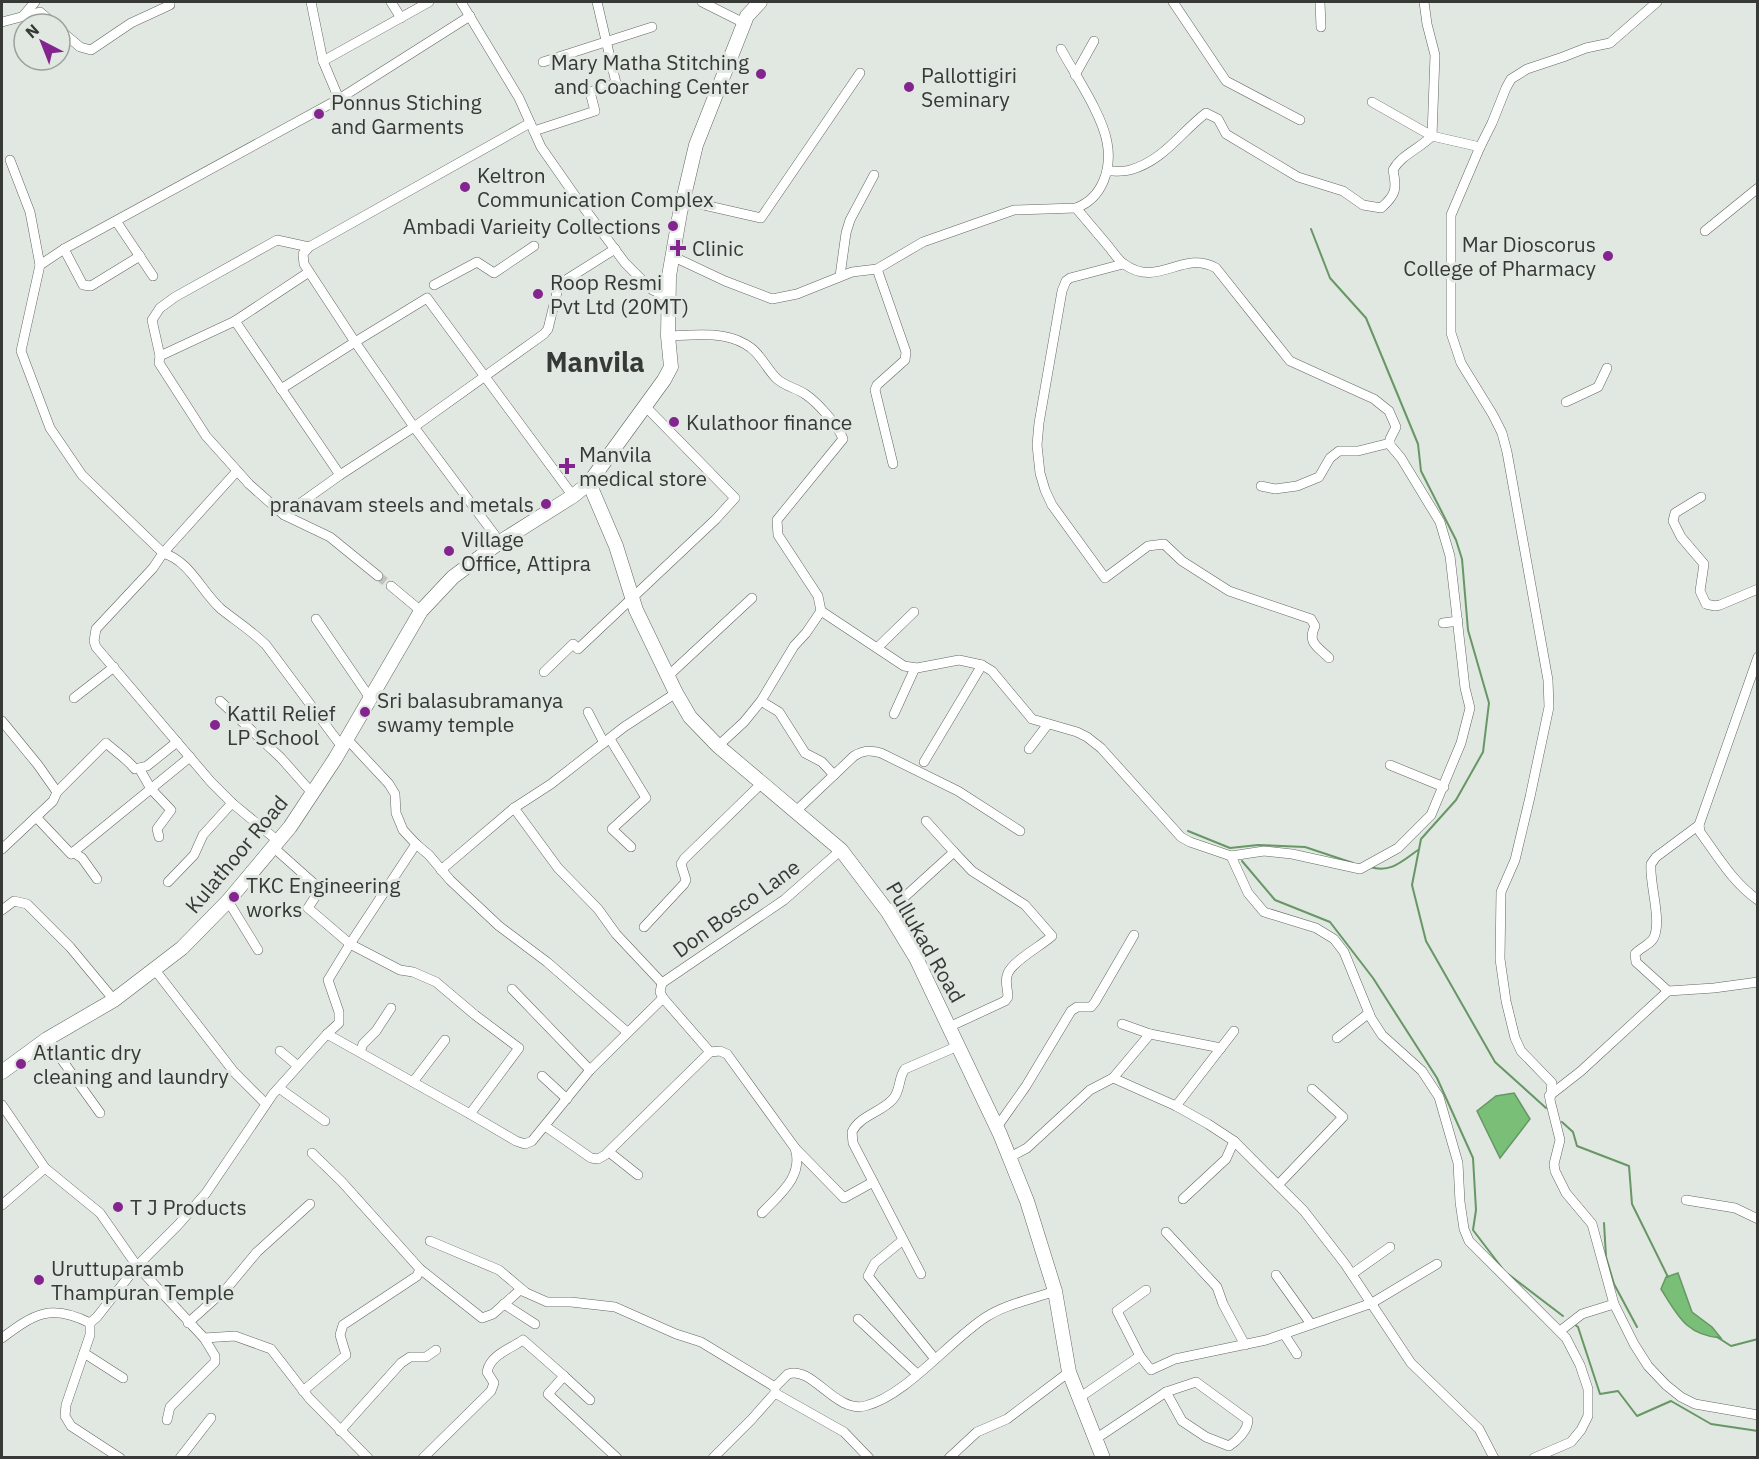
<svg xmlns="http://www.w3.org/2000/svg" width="1759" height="1459" viewBox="0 0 1759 1459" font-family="'IBM Plex Sans',sans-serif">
<rect width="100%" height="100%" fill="#e1e7e1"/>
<g fill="#7abf77" stroke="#669764" stroke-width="1.5">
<path d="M1514,1093L1530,1119L1500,1158L1477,1111L1496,1096Z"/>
<path d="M1678,1273L1692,1312L1712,1327L1721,1338C1686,1335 1678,1316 1661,1289L1666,1277Z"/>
</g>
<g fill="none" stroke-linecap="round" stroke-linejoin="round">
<g stroke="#669764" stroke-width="2">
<path d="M1311,229L1330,278L1366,318L1418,444L1421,471L1456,540L1462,559L1468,630L1489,703L1483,752L1456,800L1421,839L1412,885L1426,941L1495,1062L1546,1108"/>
<path d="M1188,831L1230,848L1258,845L1305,847L1353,863"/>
<path d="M1242,861L1275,900L1330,922L1373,978L1437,1078L1473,1158L1476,1210L1473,1230L1502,1268"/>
<path d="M1370,867C1391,873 1401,862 1418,850"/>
<path d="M1562,1122L1573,1132L1577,1146L1629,1166L1632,1204L1668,1277"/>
<path d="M1604,1223L1606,1257L1614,1284L1637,1327"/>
<path d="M1508,1274L1563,1316"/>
<path d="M1574,1324L1578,1327L1600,1394L1618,1391L1637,1416L1671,1401L1711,1424L1758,1431"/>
<path d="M1717,1337L1731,1346L1758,1339"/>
</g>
<path stroke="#bfc4bf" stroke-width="9" stroke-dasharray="9 4.5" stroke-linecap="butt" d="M378,576L391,586"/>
<g stroke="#626761" stroke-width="10">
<g id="street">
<path d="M311,2L323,61"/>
<path d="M391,2L401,18"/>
<path d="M461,2L519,98L541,147L576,197L625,263L651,289L668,298"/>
<path d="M702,2L744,23"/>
<path d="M1173,2L1226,81L1300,120"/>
<path d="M1320,2L1321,27"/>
<path d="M23,16L35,2"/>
<path d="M2,22L40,12L54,24"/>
<path d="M60,30L80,47L91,50L131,23L170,5V2"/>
<path d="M543,62L652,27"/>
<path d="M1075,75L1094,41"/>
<path d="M339,99L323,61L429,2"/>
<path d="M1372,102L1432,136L1480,147L1492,123L1506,88L1511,79L1527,69L1563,57L1586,48L1610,43L1657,2"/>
<path d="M534,131L595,111L590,92L616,83L597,2"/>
<path d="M1480,147L1451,215V333L1461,363L1493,415L1502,433L1507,452L1548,680L1549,707L1530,797L1515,860L1501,892L1500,959L1506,1001L1515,1038L1521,1051L1552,1083L1550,1100L1560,1140L1554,1164L1555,1171L1566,1193L1592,1224L1614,1304L1634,1344L1648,1366L1666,1385L1681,1397L1695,1404L1758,1415"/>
<path d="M10,160L30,212L40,265"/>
<path d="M1107,171C1114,171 1123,172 1130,170C1163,161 1180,133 1206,113L1218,119L1226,134L1298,177L1343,191L1363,205L1381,208C1396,195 1397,189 1393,170C1401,155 1419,149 1432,136L1435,55L1427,24L1424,2"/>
<path d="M682,200L761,218L860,73"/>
<path d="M116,221L153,276"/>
<path d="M1705,231L1758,188"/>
<path d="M64,249L83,285L91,286L140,256"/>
<path d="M674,257L725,281L772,299L797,294L852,272L877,269L923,242L1014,210L1076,208C1103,198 1112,168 1107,142C1102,114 1075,75 1061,49"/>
<path d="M1123,264L1070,278L1066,281L1062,291L1039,423L1037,445L1040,473L1045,490L1052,505L1105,578L1148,546L1164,544L1182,561L1229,591L1311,619L1315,626C1307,643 1317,646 1329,658"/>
<path d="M877,269L906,352L905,360L877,385L875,390L893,464"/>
<path d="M309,272L235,321L160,356L159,363L206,436L249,484L284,515L330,537L378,576"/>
<path d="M840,276L846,233L850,220L874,175"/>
<path d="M434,285L477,262L494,273L534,246"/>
<path d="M235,321L340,475"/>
<path d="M668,336C693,335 723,331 745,344C759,351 766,368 776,378C784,386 796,388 805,394C817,402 838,425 843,439L777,520L778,535L818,596L821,611L806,633L794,646L761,701L744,722L718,746"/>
<path d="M160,356L152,320L160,308L175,297L277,240L309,247"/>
<path d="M281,389L355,342L304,264L303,254L309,247L530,123"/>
<path d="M1566,402L1598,387L1607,368"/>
<path d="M237,471L163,553L82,475L50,428L21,351L40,265L64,249L339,99L470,16"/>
<path d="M1261,486L1275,489L1297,486L1319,477L1330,458L1339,451H1358L1390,443"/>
<path d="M1701,497L1675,513L1673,521L1681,537L1704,564L1700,591L1706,604L1715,606L1720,605L1758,589"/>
<path d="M284,515L340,475L414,427L544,334L548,329L558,288L561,283L615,249"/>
<path d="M500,542L414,427L355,342L427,298L573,496"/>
<path d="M391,586L421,611"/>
<path d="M821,611L904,666L917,668L959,660L982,665L992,671L1032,719L1077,732L1087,737L1101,748L1181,837L1190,842L1231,856L1264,851L1292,854L1360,869L1398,848L1431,815L1461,743L1470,708L1465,688L1450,556L1440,522L1401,458L1390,445V439L1396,427L1389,411L1374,399L1290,361L1216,268C1183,249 1158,289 1124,264C1118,260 1113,252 1109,247C1098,234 1087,221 1076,208"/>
<path d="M316,619L370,698"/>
<path d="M1443,623L1458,621"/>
<path d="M878,647L914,612"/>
<path d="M1758,657L1699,825L1700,832C1717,855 1733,883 1758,900"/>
<path d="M544,672L573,644L578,649L716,519L735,498L645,406"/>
<path d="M667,677L752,598"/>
<path d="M74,698L114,667"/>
<path d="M220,701L281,758L312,793"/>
<path d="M761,701L779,712L805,753L822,762L834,775"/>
<path d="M588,712L604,743"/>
<path d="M894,714L915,668"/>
<path d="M2,721L38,765L57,792L53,801L2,849"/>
<path d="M347,739L389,784L395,794L396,813L403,830L416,844L350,944L328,980L339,1012V1023L327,1034L470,1114L516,1141L525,1144L532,1141L590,1070L663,998L710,1052L605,1155L598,1159L591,1158L545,1126"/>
<path d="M610,739L646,798L612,829L631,847"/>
<path d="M1029,749L1048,724"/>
<path d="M924,762L982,665"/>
<path d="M1390,765L1444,787"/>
<path d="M139,768L151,789L171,810L157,829L159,837"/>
<path d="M57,792L106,743C116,752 126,758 135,769L147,766L177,742"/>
<path d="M514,808L558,868L598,909L616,934L662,983"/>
<path d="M796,811L854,756C863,750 871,750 881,753L958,791L1020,831"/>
<path d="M36,817L71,854L190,757"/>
<path d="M926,821L954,852"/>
<path d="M1699,825L1656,857L1651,864C1649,883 1663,923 1653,939C1649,945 1640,948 1635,954L1636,962L1668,991L1714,988L1758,982"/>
<path d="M278,841L232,803L211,782L96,647L94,641L96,629L153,568L163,553C190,561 201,591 221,609C236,621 252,631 266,645L342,747"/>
<path d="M416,844L429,855L450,880L499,926L547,962L627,1032"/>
<path d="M273,847L319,888V891L308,908L350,944L400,970L413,972L436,982L475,1015L519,1048L470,1114"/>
<path d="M73,852L82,858L97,879"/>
<path d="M1231,856L1248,893L1264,912L1316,928L1334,939L1344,952L1371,1018L1382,1035L1422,1071L1439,1097L1458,1163L1460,1202L1464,1229L1469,1241L1566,1338L1580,1365L1588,1389V1416L1581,1430L1571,1442L1534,1458"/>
<path d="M441,870L514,808L551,784L624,727L676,693"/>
<path d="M168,882L194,855L203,835L232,803"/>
<path d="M228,901L258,950"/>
<path d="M2,910L14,901L27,904L70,947L114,1000"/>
<path d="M888,912L954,852L972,871L1025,905L1052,936C1041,946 1014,960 1008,973C1004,981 1008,989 1008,997L1005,1001L949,1027"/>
<path d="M644,927L684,884L686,880L681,864L684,859L763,782"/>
<path d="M155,970L234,1072L266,1104"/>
<path d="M512,989L590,1070"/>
<path d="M663,998L660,992L662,983L784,900L841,850"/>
<path d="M1122,1024L1150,1034L1221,1048"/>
<path d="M1337,1038L1369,1013"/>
<path d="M47,1039L100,1113"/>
<path d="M280,1051L298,1066"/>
<path d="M360,1052L363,1044L376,1031L391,1008"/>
<path d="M710,1052L720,1051L727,1054L795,1148C804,1176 780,1194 762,1213"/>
<path d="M542,1076L567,1099"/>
<path d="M1113,1078L1150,1034"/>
<path d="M413,1082L445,1040"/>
<path d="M279,1088L325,1121"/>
<path d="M1549,1096L1581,1071L1668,991"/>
<path d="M2,1105L45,1168L100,1213L137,1266L204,1338L235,1336L271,1349L309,1398L368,1458"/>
<path d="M1176,1106L1234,1031"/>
<path d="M997,1127L1026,1086L1071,1011L1077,1007H1091L1095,1002L1134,935"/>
<path d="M795,1148L844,1198L873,1182"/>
<path d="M609,1152L638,1175"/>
<path d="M1010,1157L1027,1148L1090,1090L1113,1078L1176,1106L1208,1124L1234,1141L1304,1211L1345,1264L1411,1363L1479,1429L1494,1458"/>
<path d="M1278,1185L1343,1117L1312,1089"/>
<path d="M1183,1199L1226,1159L1234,1141"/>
<path d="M1686,1200L1735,1208L1758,1219"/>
<path d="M2,1205L45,1168"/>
<path d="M1166,1232L1217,1287L1223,1304L1245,1345"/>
<path d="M903,1240L875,1263L868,1276L935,1359"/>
<path d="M430,1241L499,1270L524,1291"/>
<path d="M420,1269L482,1318L493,1314L520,1290L547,1302H571L615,1307L676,1334L701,1342L775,1387"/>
<path d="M921,1274L853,1143L852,1132C859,1116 882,1112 893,1099C901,1090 898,1078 905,1069L958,1046"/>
<path d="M1352,1274L1390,1247"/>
<path d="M1276,1275L1311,1324"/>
<path d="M504,1304L535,1324"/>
<path d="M858,1319L917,1374"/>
<path d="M90,1323V1335L66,1405L65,1416L71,1426L120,1458"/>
<path d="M188,1323L227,1288L257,1252L310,1204"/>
<path d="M1560,1331L1582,1314L1614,1304"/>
<path d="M1284,1334L1297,1354"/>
<path d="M2,1338C34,1314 51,1303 90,1323L97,1317L137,1266L178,1225L206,1193L273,1094L327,1034"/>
<path d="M84,1353L123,1378"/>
<path d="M1140,1356L1117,1311L1146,1290"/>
<path d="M564,1376L590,1400"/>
<path d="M1196,1382L1248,1420C1248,1430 1237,1441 1229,1446L1206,1437L1182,1421L1166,1392Z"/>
<path d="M303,1391L346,1355L340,1335L343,1325L417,1276L420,1269L342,1182L312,1153"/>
<path d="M775,1393L844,1432L869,1458"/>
<path d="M1079,1398L1140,1356L1151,1370L1175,1359L1266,1340L1324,1320L1372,1303L1437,1264"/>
<path d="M167,1420L170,1407L215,1362V1356L204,1338"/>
<path d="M340,1431L401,1363L410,1357H426L436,1350"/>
<path d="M1094,1440L1166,1392"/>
<path d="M180,1458L211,1418"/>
<path d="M423,1458L491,1391L494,1383L487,1372C490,1355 510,1349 523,1340L564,1376L548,1394L617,1458"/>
<path d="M713,1458L751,1420L775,1393V1387L788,1374C812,1365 835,1413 865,1406C906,1396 950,1340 986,1317C1006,1304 1033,1299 1055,1291"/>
<path d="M949,1458L977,1432L1007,1419L1069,1372"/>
</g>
</g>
<g stroke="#626761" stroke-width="15">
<g id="secondary">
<path d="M589,483L616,546L636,610L676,693L690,717L718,746L841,850L888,912L916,958L1000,1134L1027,1201L1055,1291L1069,1372L1103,1458"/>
<path d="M2,1072L47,1039L114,1000L182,948L228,901L290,827L335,759L421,611L453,577L500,542L573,496L589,483L664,380L671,367L668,336L669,276L680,213L696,145L747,16L760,2"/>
</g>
</g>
<use href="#street" stroke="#fff" stroke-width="9"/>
<use href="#secondary" stroke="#fff" stroke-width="14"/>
</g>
<g fill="#84248f" stroke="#e1e7e1" stroke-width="2">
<circle cx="761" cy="74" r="6"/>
<circle cx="909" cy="87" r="6"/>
<circle cx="319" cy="114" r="6"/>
<circle cx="465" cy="187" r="6"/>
<circle cx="673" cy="226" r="6"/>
<path d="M675 239h6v6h6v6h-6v6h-6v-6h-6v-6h6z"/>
<circle cx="1608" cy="256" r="6"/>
<circle cx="538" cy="294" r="6"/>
<circle cx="674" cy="422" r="6"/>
<path d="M564 457h6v6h6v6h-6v6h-6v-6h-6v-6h6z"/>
<circle cx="546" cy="504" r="6"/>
<circle cx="449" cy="551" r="6"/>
<circle cx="365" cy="712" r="6"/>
<circle cx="215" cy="725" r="6"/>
<circle cx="234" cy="897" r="6"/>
<circle cx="21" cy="1064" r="6"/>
<circle cx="118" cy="1207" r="6"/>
<circle cx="39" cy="1280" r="6"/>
</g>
<g text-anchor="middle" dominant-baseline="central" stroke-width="6" stroke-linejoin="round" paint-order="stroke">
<g font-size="21" fill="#373937" stroke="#e1e7e1" text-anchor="start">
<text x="749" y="62" text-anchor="end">Mary Matha Stitching<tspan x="749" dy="24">and Coaching Center</tspan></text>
<text x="921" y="75">Pallottigiri<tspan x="921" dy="24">Seminary</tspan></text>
<text x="331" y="102">Ponnus Stiching<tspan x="331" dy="24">and Garments</tspan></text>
<text x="477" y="175">Keltron<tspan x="477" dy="24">Communication Complex</tspan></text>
<text x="661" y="226" text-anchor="end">Ambadi Varieity Collections</text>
<text x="1596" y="244" text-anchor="end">Mar Dioscorus<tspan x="1596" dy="24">College of Pharmacy</tspan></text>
<text x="692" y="248">Clinic</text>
<text x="550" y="282">Roop Resmi<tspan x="550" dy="24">Pvt Ltd (20MT)</tspan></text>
<text x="686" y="422">Kulathoor finance</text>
<text x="579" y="454">Manvila<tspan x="579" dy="24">medical store</tspan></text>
<text x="534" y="504" text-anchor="end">pranavam steels and metals</text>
<text x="461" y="539">Village<tspan x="461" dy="24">Office, Attipra</tspan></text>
<text x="377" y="700">Sri balasubramanya<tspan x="377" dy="24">swamy temple</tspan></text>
<text x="227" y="713">Kattil Relief<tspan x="227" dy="24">LP School</tspan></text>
<text x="246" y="885">TKC Engineering<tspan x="246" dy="24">works</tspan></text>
<text x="33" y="1052">Atlantic dry<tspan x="33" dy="24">cleaning and laundry</tspan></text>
<text x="130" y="1207">T J Products</text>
<text x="51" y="1268">Uruttuparamb<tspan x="51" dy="24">Thampuran Temple</tspan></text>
</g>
<g font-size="21" fill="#373937" stroke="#e1e7e1">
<text transform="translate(236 854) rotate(-50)">Kulathoor Road</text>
<text transform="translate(736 908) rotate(-36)">Don Bosco Lane</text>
<text transform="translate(926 942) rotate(60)">Pullukad Road</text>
</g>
<g font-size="27" font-weight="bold" fill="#373937" stroke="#e1e7e1">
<text x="595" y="361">Manvila</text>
</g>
</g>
<rect width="1759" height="1459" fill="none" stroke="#373937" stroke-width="6"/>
<g transform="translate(42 42) rotate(318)"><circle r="28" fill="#e1e7e1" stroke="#9da19d" stroke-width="1.5"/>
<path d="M0-4.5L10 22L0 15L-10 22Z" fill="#84248f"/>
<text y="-9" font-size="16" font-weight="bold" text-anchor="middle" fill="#373937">N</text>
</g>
</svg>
